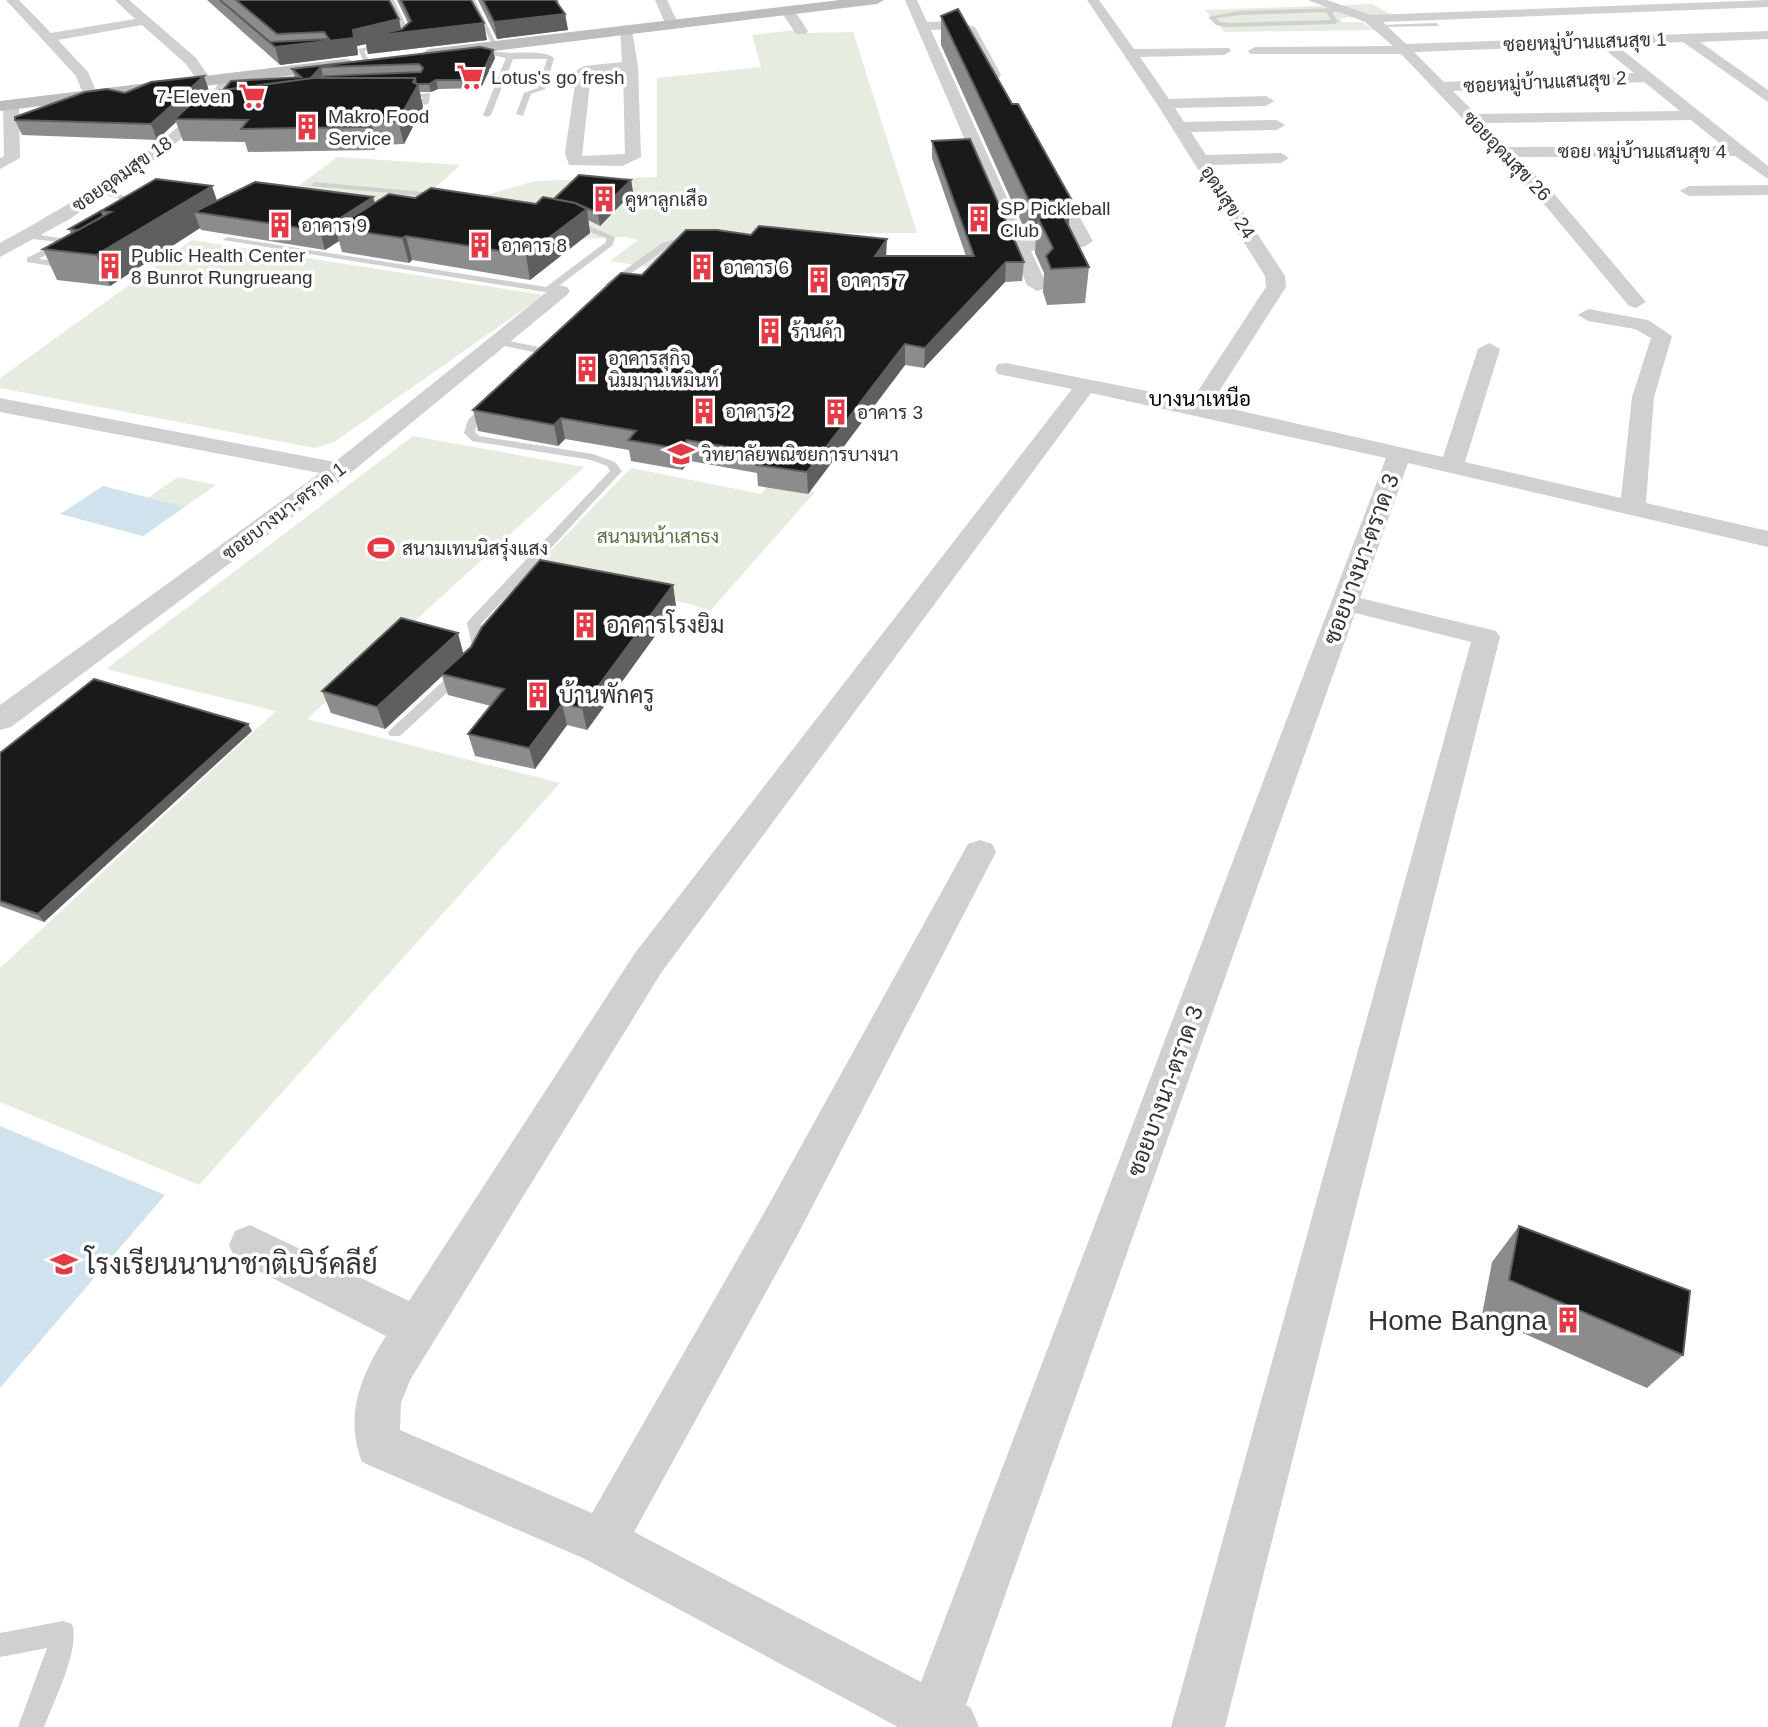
<svg xmlns="http://www.w3.org/2000/svg" width="1768" height="1727" viewBox="0 0 1768 1727" font-family="Helvetica,Sarabun,sans-serif">
<rect width="100%" height="100%" fill="#fff"/>
<g fill="#e6ecdf">
<path d="M1372,4L1392,15L1340,18L1342,22H1362L1374,30L1225,32L1205,10Z"/>
<path d="M805,29L807,33L853,32L917,233H813L706,276L610,261L638,240L625,237L574,239L468,200L535,181L657,177V78L761,67L752,35Z"/>
<path d="M337,157L460,165L418,204L288,194Z"/>
<path d="M192,240L544,295L334,442L315,448L0,388V378Z"/>
<path d="M413,436L584,467L307,719L560,783L199,1185L0,1102V968L276,711L106,669Z"/>
<path d="M631,468L761,494L773,480L815,492L710,611L690,604L532,570Z"/>
<path d="M178,477L216,485L143,536L107,526Z"/>
</g>
<g fill="#cfe2ee">
<path d="M103,486L184,507L143,536L60,514Z"/>
<path d="M0,1126L165,1195L0,1388Z"/>
</g>
<g fill="none" stroke-linecap="round" stroke-linejoin="round">
<g fill="#d0d0d0" fill-rule="evenodd">
<path d="M388,0H394L412,37L405,43L364,51L369,61L364,62L358,49L401,40L406,37Z"/>
<path d="M469,0H475L498,47L493,46Z"/>
<path d="M1342,8L1344,11L1332,12L1338,22L1335,24L1228,27L1216,25L1208,17L1240,11ZM1326,12L1331,20L1228,23L1220,22L1216,18L1240,15Z"/>
<path d="M1437,23L1439,26L1378,27L1381,25Z"/>
<path d="M480,46C506,60 536,46 554,58L545,89L531,94L523,116L516,114L524,93L538,88L547,59H513L491,115L487,117L483,115L506,58L483,53L477,48Z"/>
<path d="M430,93L429,103L425,105L421,103L423,97L399,98L395,96Z"/>
<path d="M314,182L445,194L449,196L445,198L311,186Z"/>
<path d="M102,189L149,204L145,207L99,193L98,191Z"/>
<path d="M567,219H573L615,237L613,245L556,288L562,291L557,294L223,240L227,237L546,287L606,242V238L567,223Z"/>
<path d="M28,233L71,240L39,259L57,261L69,255L73,258L58,267L27,262V258L58,242L25,238V234Z"/>
<path d="M695,234L698,235V239L668,247L612,287L604,285L662,243Z"/>
<path d="M499,339L543,348L548,351L543,354L495,344V340Z"/>
<path d="M485,403L494,405L477,423L475,432L479,436L593,454L615,462L622,471L481,624L486,646L479,659L474,660L467,656L472,646L467,623L469,620L610,471L607,466L591,460L472,441L464,433L468,420Z"/>
<path d="M460,669L467,673L465,676L400,736H390L388,733L390,730L455,670Z"/>
<path d="M63,1621L72,1624C81,1648 53,1703 44,1727H18L47,1648L0,1657V1633Z"/>
</g>
<g fill="#d0d0d0" fill-rule="evenodd">
<path d="M6,0H19L51,33L135,19L115,0H129L196,58L212,81L205,85L200,84L186,64L142,25L58,40L88,72L98,96L90,101L85,99L76,76Z"/>
<path d="M655,0H667L679,25L677,28H667Z"/>
<path d="M905,0H917L927,22L953,21L975,27L1001,75L999,78H989L965,33L952,29L931,30L1026,240L1072,236L1040,175L1048,170L1056,175L1093,241L1084,247L1031,251L1047,285L1044,289L1037,291L1027,285Z"/>
<path d="M1087,0H1099L1134,49L1229,48L1231,51L1224,55L1140,57L1169,99L1266,96L1274,101L1266,106L1175,108L1184,122L1277,120L1285,125L1277,130L1191,132L1206,155L1281,153L1289,158L1281,163L1212,165L1285,276L1286,287L1211,404L1443,457L1478,349L1489,343L1500,349L1465,462L1621,498L1632,397L1651,338L1635,329L1588,321L1578,315L1588,309L1648,320L1672,336L1654,397L1646,503L1768,531V547L1408,463L1360,598L1496,631L1500,637L1225,1727H1171L1471,642L1355,613L966,1705L971,1708L979,1727H898L585,1559L362,1462C344,1416 361,1375 386,1336L235,1259L229,1245L235,1231L250,1225L409,1301L635,953L1072,389L998,374L995,369L998,364L1006,363L1192,400L1266,287L1265,276L1157,104ZM1091,393L1386,458L921,1682L634,1532L798,1234L996,852L992,844L980,840L968,844L768,1206L592,1513L400,1430L401,1403L410,1380L661,973Z"/>
<path d="M1308,0H1327L1371,15L1768,0V7L1383,22L1406,44L1768,31V39L1700,42L1768,90V102L1683,42L1616,45L1768,166V179L1735,156L1517,157L1556,196L1646,302L1636,308L1629,306L1544,204L1401,54H1250L1248,51L1255,47L1393,46L1365,22ZM1599,45L1634,73L1444,82L1414,52ZM1644,82L1680,111L1476,114L1453,91ZM1691,120L1723,146L1508,147L1485,123Z"/>
<path d="M782,7H792L808,31L806,34H796L780,10Z"/>
<path d="M620,27L632,30L638,66L641,157L622,166L569,165L565,153L577,70L584,66L622,62ZM623,71L625,154L582,156L591,74Z"/>
<path d="M229,74L236,78L231,90L181,139L126,182L68,220L0,257V243C64,208 188,137 224,75Z"/>
<path d="M11,100L19,105L20,158L0,169V158L4,156L3,105Z"/>
<path d="M1768,185V195L1689,196L1680,191L1689,186Z"/>
<path d="M560,285L567,287L570,291L567,295L348,475L11,727L0,730V705L320,473L0,412V398L335,462L553,287Z"/>
</g>
<g fill="#bdbdbd" fill-rule="evenodd">
<path d="M840,0H884L877,4L429,59L421,54L429,49Z"/>
<path d="M345,59L351,60V68L0,111V101Z"/>
</g>
</g>
<g fill="#8c8c8c" fill-rule="evenodd">
<path d="M207,0H389L401,29L408,23L397,0H471L487,40L368,54L366,44L357,46L358,55L280,65Z"/>
<path d="M478,0H558L559,6L565,14L568,30L497,39Z"/>
<path d="M941,16L1069,226L1089,267L1085,303L1047,305L1043,292L1044,273L1035,253L1036,236L1028,237L941,45Z"/>
<path d="M480,47L495,58L481,88L438,89L431,92H420L423,107L404,144L377,145L374,150L248,152L245,142L183,141L176,122L157,140L22,135L15,120L125,93L204,76L209,91L208,92L295,78L292,69ZM419,72L322,78H320L323,75Z"/>
<path d="M932,141L1024,262L1022,281L1005,282L924,368L905,365L808,494L758,486L757,473L690,461L682,470L631,461L629,450L565,439L558,446L478,431L473,410L642,275L886,256H966L932,158Z"/>
<path d="M631,180L633,192L600,226L588,220L590,233L530,280L412,260L409,263L342,252L339,241L325,250L201,230L200,228L110,286L57,280L43,249L71,234L69,229L101,211L217,200L373,197L375,203L415,198L536,204Z"/>
<path d="M673,585L676,607L587,730L567,725L535,769L475,756L468,734L491,706L448,695L442,676L385,729L331,713L322,691L464,654Z"/>
<path d="M252,731L44,922L0,906V753Z"/>
<path d="M1519,1226L1683,1355L1647,1388L1482,1315L1492,1262Z"/>
</g>
<g fill="#5f5f5f">
<path d="M565,14L568,30L497,39L494,22Z"/>
<path d="M399,19L402,33L484,23L487,40L368,54L366,44L357,46L358,55L280,65L275,47L354,38L353,30Z"/>
<path d="M493,50L495,58L481,88L479,80Z"/>
<path d="M321,67L323,75L307,94L304,85Z"/>
<path d="M204,76L209,91L180,119H175L176,122L157,140L151,124Z"/>
<path d="M415,78L417,87L418,85L423,107L404,144L398,121Z"/>
<path d="M436,80L438,89L431,92L429,84Z"/>
<path d="M371,122L377,145L374,150L368,127Z"/>
<path d="M631,180L633,192L600,226L598,213Z"/>
<path d="M212,186L222,215L194,212L200,228L110,286L96,255Z"/>
<path d="M373,197L378,216L335,228L339,241L325,250L320,231Z"/>
<path d="M1071,199L1068,234L1038,218L1036,236L1028,237L1030,203Z"/>
<path d="M587,209L590,233L530,280L526,255Z"/>
<path d="M406,236L412,260L409,263L402,238Z"/>
<path d="M887,239L886,258L875,256Z"/>
<path d="M1006,262L1005,282L924,368L925,348Z"/>
<path d="M905,344V365L808,494L807,472Z"/>
<path d="M561,418L565,439L558,446L554,425Z"/>
<path d="M687,440L690,461L682,470L680,449Z"/>
<path d="M673,585L676,607L587,730L582,708Z"/>
<path d="M458,633L464,656L441,674L442,676L385,729L377,707Z"/>
<path d="M562,704L567,725L535,769L529,748Z"/>
<path d="M248,724L252,731L44,922L38,914Z"/>
</g>
<g fill="#1a1a1a" stroke="#5f5f5f" stroke-width="2">
<path d="M220,0L270,42L329,39L324,32L277,34L236,0H389L399,19L353,30L354,38L275,47Z"/>
<path d="M401,0H471L484,23L364,37L402,29L411,21Z"/>
<path d="M483,0H555L565,14L494,22Z"/>
<path d="M958,9L1012,104H1018L1071,199L1030,203L941,16Z"/>
<path d="M480,47L493,50L479,80H436L429,84H416L415,78H322L324,76L421,72L423,68L419,64L321,67L310,79L223,90L231,81L301,77L292,69Z"/>
<path d="M204,76L151,124L15,120V117L85,92L107,89L125,93L151,82Z"/>
<path d="M313,78H415L413,82L418,85L398,121L371,122L368,127L241,129L248,120L175,119L202,93Z"/>
<path d="M970,139L1024,262H1006L925,348L905,344L807,472L756,465L764,453L687,440L680,449L628,440L636,431L561,418L554,425L473,410L621,273L642,275L686,230H717L751,235L759,226L887,239L875,256H974L932,141Z"/>
<path d="M579,175L631,180L598,213L575,203L554,199Z"/>
<path d="M156,179L212,186L96,255L43,249L111,212L101,211Z"/>
<path d="M255,182L373,197L320,231L194,212Z"/>
<path d="M431,188L536,204L543,197L575,203L587,209L526,255L406,236L402,238L335,228L389,194L415,198Z"/>
<path d="M101,211L103,216L78,230L69,229Z"/>
<path d="M1064,217L1089,267L1051,269L1046,256L1053,248L1038,218Z"/>
<path d="M540,560L673,585L582,708L562,704L529,748L468,734L504,689L441,674L471,647L482,627Z"/>
<path d="M401,618L458,633L377,707L322,691Z"/>
<path d="M94,679L248,724L38,914L0,901V753Z"/>
<path d="M1519,1226L1690,1291L1683,1355L1509,1280Z"/>
</g>
<defs>
<g id="supermarket-bare" transform="scale(2.1)"><path d="M-6-5.5h2.5l.6 2H6L4.5 2H-2.5L-4.4-4H-6ZM-1.5 3.2a1.3 1.3 0 1 0 .1 0ZM3 3.2a1.3 1.3 0 1 0 .1 0Z" fill="#e63946" stroke="#fff" stroke-width="2.5" paint-order="stroke"/></g>
<g id="building-bare" transform="scale(2.1)"><path d="M-4-6H4V6H1V3H-1V6H-4ZM-2.5-4.3h1.7v1.8h-1.7ZM.8-4.3h1.7v1.8H.8ZM-2.5-1h1.7V.8h-1.7ZM.8-1h1.7V.8H.8Z" fill="#e63946" stroke="#fff" stroke-width="2.5" paint-order="stroke"/></g>
<g id="university-bare" transform="scale(2.1)"><path d="M0-5L7-2L0 1L-7-2ZM-4 1L0 2.5L4 1V4Q0 6-4 4Z" fill="#e63946" stroke="#fff" stroke-width="2.5" paint-order="stroke"/></g>
<g id="stadium-bare" transform="scale(2.1)"><path d="M0-5a6.5 5 0 1 0 0 10a6.5 5 0 1 0 0-10ZM-3.5-1.8h7v3.6h-7Z" fill="#e63946" stroke="#fff" stroke-width="2.5" paint-order="stroke"/></g>
<g id="school-bare" transform="scale(2.1)"><path d="M0-5L7-2L0 1L-7-2ZM-4 1L0 2.5L4 1V4Q0 6-4 4Z" fill="#e63946" stroke="#fff" stroke-width="2.5" paint-order="stroke"/></g>
</defs>
<g fill-rule="evenodd">
<use href="#supermarket-bare" x="470" y="77"/>
<use href="#supermarket-bare" x="252" y="96"/>
<use href="#building-bare" x="307" y="127"/>
<use href="#building-bare" x="604" y="199"/>
<use href="#building-bare" x="979" y="219"/>
<use href="#building-bare" x="280" y="225"/>
<use href="#building-bare" x="480" y="245"/>
<use href="#building-bare" x="110" y="266"/>
<use href="#building-bare" x="702" y="267"/>
<use href="#building-bare" x="819" y="280"/>
<use href="#building-bare" x="770" y="331"/>
<use href="#building-bare" x="587" y="369"/>
<use href="#building-bare" x="704" y="411"/>
<use href="#building-bare" x="836" y="412"/>
<use href="#university-bare" x="681" y="454"/>
<use href="#stadium-bare" x="381" y="548"/>
<use href="#building-bare" x="585" y="625"/>
<use href="#building-bare" x="538" y="695"/>
<use href="#school-bare" x="64" y="1264"/>
<use href="#building-bare" x="1568" y="1320"/>
</g>
<g text-anchor="middle" dominant-baseline="central" stroke-width="7" stroke-linejoin="round" paint-order="stroke">
<g font-size="19" fill="#333" stroke="#fff">
<text transform="translate(1585 42) rotate(-2)">ซอยหมู่บ้านแสนสุข 1</text>
<text transform="translate(1545 82) rotate(-3)">ซอยหมู่บ้านแสนสุข 2</text>
<text x="1642" y="151">ซอย หมู่บ้านแสนสุข 4</text>
<text transform="translate(1507 156) rotate(46)">ซอยอุดมสุข 26</text>
<text transform="translate(122 174) rotate(-35)">ซอยอุดมสุข 18</text>
<text transform="translate(1228 202) rotate(57)">อุดมสุข 24</text>
<text transform="translate(284 511) rotate(-37)">ซอยบางนา-ตราด 1</text>
</g>
<g font-size="19" fill="#333" stroke="#fff" text-anchor="start">
<text x="491" y="77">Lotus's go fresh</text>
<text x="231" y="96" text-anchor="end">7-Eleven</text>
<text x="328" y="116">Makro Food<tspan x="328" dy="22">Service</tspan></text>
<text x="625" y="199">คูหาลูกเสือ</text>
<text x="1000" y="208">SP Pickleball<tspan x="1000" dy="22">Club</tspan></text>
<text x="301" y="225">อาคาร 9</text>
<text x="501" y="245">อาคาร 8</text>
<text x="131" y="255">Public Health Center<tspan x="131" dy="22">8 Bunrot Rungrueang</tspan></text>
<text x="723" y="267">อาคาร 6</text>
<text x="840" y="280">อาคาร 7</text>
<text x="791" y="331">ร้านค้า</text>
<text x="608" y="358">อาคารสุกิจ<tspan x="608" dy="22">นิมมานเหมินท์</tspan></text>
<text x="725" y="411">อาคาร 2</text>
<text x="857" y="412">อาคาร 3</text>
<text x="702" y="454">วิทยาลัยพณิชยการบางนา</text>
<text x="402" y="548">สนามเทนนิสรุ่งแสง</text>
</g>
<g font-size="19" fill="#56703f" stroke="#fff">
<text x="658" y="536">สนามหน้าเสาธง</text>
</g>
<g font-size="21" fill="#000" stroke="#fff">
<text x="1200" y="398">บางนาเหนือ</text>
</g>
<g font-size="23" fill="#333" stroke="#fff">
<text transform="translate(1361 559) rotate(-70)">ซอยบางนา-ตราด 3</text>
<text transform="translate(1165 1091) rotate(-70)">ซอยบางนา-ตราด 3</text>
</g>
<g font-size="23" fill="#333" stroke="#fff" text-anchor="start">
<text x="606" y="625">อาคารโรงยิม</text>
<text x="559" y="695">บ้านพักครู</text>
</g>
<g font-size="28" fill="#333" stroke="#fff" text-anchor="start">
<text x="85" y="1264">โรงเรียนนานาชาติเบิร์คลีย์</text>
<text x="1547" y="1320" text-anchor="end">Home Bangna</text>
</g>
</g>
</svg>
